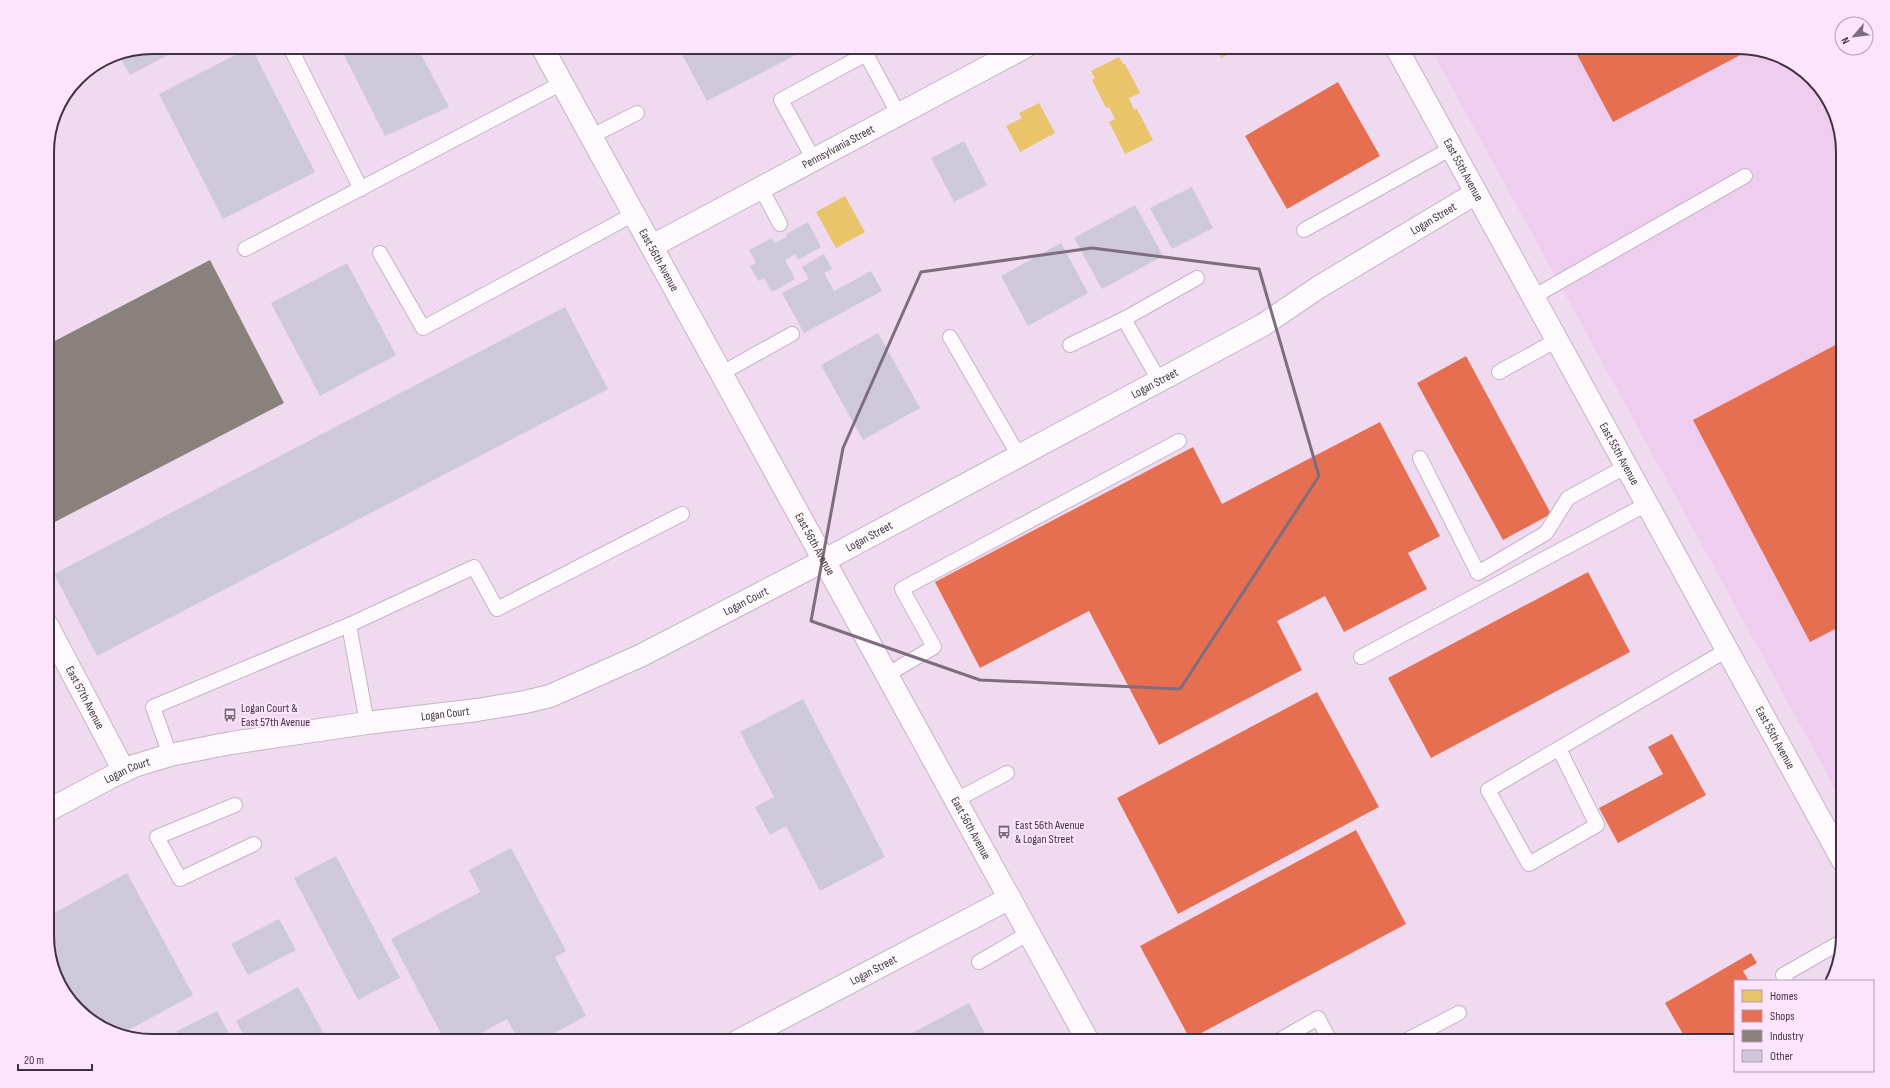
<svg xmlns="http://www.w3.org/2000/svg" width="1890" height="1088" viewBox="0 0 1890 1088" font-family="'Sofia Sans Condensed',sans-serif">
<rect width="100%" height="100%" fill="#efdaf0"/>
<path fill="#eecdef" d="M1430,47H1738L1790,61L1825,94L1843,145V803Z"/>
<g fill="#e9c46a">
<path d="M1216,47H1243L1221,58Z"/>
<path d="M1119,57L1123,64H1125L1140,93L1129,98L1134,110L1137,109L1153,140L1125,154L1109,122L1115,119L1109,107L1106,108L1092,80L1095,78L1091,71Z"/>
<path d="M1039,103L1055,133L1020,152L1006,126L1022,118L1019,113Z"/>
<path d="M845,196L865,232L836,248L816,212Z"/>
</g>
<g fill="#e76f51">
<path d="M1573,47H1738L1750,50L1613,122Z"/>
<path d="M1338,82L1380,156L1287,209L1245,136Z"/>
<path d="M1843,341V625L1810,642L1693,420Z"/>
<path d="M1466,356L1551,514L1503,540L1417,383Z"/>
<path d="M1380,422L1440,536L1408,553L1427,589L1344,632L1325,596L1277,621L1302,670L1159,745L1089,611L980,668L935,582L1193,447L1222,504Z"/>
<path d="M1588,572L1630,652L1431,758L1388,678Z"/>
<path d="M1317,692L1379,807L1178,914L1117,798Z"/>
<path d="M1672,734L1706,795L1618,843L1599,808L1663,774L1648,747Z"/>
<path d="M1356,830L1406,924L1190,1039L1140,946Z"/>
<path d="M1751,953L1757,963L1743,971L1749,981H1735V1041H1687L1665,1003Z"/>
</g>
<path fill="#8a817c" d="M210,260L284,403L47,526V345Z"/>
<g fill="#cec8db">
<path d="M152,47H183L130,75L118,54Z"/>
<path d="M251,47L315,172L223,219L159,94Z"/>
<path d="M340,47H417L449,107L385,136Z"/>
<path d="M678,47H811L707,101Z"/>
<path d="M964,141L987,185L954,202L931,158Z"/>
<path d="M1192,187L1213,228L1172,249L1150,208Z"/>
<path d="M1135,205L1163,256L1102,289L1074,238Z"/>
<path d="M808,222L821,247L798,260L796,254L785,260L795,279L772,292L764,278L758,281L750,266L756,263L749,250L772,238L775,243L787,237L786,234Z"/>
<path d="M1061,243L1088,293L1028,326L1001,276Z"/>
<path d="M824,254L832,269L824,273L834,291L871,271L882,291L804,333L782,293L809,279L802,267Z"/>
<path d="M347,263L396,355L320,396L271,303Z"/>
<path d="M565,307L608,389L97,656L54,574Z"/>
<path d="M878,333L920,408L863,440L821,365Z"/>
<path d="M803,699L885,857L820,891L786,826L770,835L755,807L774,797L740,732Z"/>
<path d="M511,848L566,951L555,957L586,1016L539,1041H519L507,1019L466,1041H445L391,939L480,892L469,870Z"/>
<path d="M336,856L400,978L358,1000L294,878Z"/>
<path d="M127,873L193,995L123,1033L100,1027L61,989L47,943V917Z"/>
<path d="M279,919L296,950L248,975L231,944Z"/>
<path d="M298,987L328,1041H247L236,1021Z"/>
<path d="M969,1003L989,1041H897Z"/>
<path d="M217,1011L233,1041H182L177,1031Z"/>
</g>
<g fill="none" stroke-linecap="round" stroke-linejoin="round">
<g stroke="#c4b4c4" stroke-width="16">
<g id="service">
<path d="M290,47L361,189"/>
<path d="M592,136L637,113"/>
<path d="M814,160L781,100L866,54L899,115"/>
<path d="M761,188L780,224"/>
<path d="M1304,230L1452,148"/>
<path d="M245,249L562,83"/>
<path d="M380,253L423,328L634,214"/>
<path d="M1533,297L1745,176"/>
<path d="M1124,319L1197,278"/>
<path d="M950,337L1019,456"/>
<path d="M1070,345L1124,319L1159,380"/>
<path d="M1499,372L1557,340"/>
<path d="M722,373L792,334"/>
<path d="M1420,458L1478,573L1546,533L1568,498L1627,466"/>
<path d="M349,625L474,567L497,609L682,514"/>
<path d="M1361,657L1647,504"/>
<path d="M888,674L934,647L902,589L1179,441"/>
<path d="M1559,749L1597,825L1529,864L1488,790L1727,650"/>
<path d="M170,755L153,707L349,625L367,723"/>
<path d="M956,800L1007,773"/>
<path d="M235,805L157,837L180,879L254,844"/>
<path d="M979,962L1029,933"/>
<path d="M1786,981L1783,975L1841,942"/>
<path d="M1278,1041L1318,1018L1330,1041"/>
<path d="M1405,1041L1459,1013"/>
</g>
</g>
<g stroke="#c4b4c4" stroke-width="24">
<g id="minor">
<path id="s1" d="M1396,47L1843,861"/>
<path id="s2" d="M652,246L1025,47"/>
<path id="s3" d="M825,560L1263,325L1319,287L1476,193"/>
<path id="s4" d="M47,625L124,771"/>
<path id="s5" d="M738,1041L1010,898"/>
</g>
</g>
<g stroke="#c4b4c4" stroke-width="24">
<g id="tertiary">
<path id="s6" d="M542,47L1088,1041"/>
<path id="s7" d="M47,811L113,776L134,766L170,755L231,743L367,723L477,710L525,702L550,696L640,656L825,560"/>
</g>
</g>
<use href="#service" stroke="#fdf9fd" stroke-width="14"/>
<use href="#minor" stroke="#fdf9fd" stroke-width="22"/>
<use href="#tertiary" stroke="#fdf9fd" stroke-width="22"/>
</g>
<path fill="none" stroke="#7e6d7e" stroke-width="3" stroke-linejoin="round" d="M1092,248L1259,269L1319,476L1180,689L980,680L811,621L843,448L921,272Z"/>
<defs>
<g id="bus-bare" transform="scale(1.08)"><path d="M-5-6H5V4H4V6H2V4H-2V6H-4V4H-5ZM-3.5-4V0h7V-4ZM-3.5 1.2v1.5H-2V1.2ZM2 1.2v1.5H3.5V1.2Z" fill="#7e6d7e" stroke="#fce5fc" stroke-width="2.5" paint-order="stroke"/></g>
</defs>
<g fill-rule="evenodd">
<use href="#bus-bare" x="230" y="715"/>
<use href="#bus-bare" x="1004" y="832"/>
</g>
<g text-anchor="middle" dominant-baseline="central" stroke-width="4" stroke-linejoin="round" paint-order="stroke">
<g font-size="12" fill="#413241" stroke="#fce5fc">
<text stroke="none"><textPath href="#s2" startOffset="211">Pennsylvania Street</textPath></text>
<text stroke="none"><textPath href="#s1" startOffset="140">East 55th Avenue</textPath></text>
<text stroke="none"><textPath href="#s3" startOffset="698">Logan Street</textPath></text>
<text stroke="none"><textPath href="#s6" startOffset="243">East 56th Avenue</textPath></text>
<text stroke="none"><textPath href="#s3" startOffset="374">Logan Street</textPath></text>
<text stroke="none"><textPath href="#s1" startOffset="464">East 55th Avenue</textPath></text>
<text stroke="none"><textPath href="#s3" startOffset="50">Logan Street</textPath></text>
<text stroke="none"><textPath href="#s6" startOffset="567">East 56th Avenue</textPath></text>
<text stroke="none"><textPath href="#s7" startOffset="738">Logan Court</textPath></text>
<text stroke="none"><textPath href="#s4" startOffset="82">East 57th Avenue</textPath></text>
<text stroke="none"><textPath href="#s7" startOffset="414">Logan Court</textPath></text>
<text stroke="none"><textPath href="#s1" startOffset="788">East 55th Avenue</textPath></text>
<text stroke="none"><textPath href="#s7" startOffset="90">Logan Court</textPath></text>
<text stroke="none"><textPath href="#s6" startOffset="891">East 56th Avenue</textPath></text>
<text stroke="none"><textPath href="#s5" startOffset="153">Logan Street</textPath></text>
</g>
<g font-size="12" fill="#413241" stroke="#fce5fc" text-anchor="start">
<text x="241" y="708">Logan Court &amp;<tspan x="241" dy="14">East 57th Avenue</tspan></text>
<text x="1015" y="825">East 56th Avenue<tspan x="1015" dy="14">&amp; Logan Street</tspan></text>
</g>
</g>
<path d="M0 0H1890V1088H0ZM152 54H1738A98 98 0 0 1 1836 152V936A98 98 0 0 1 1738 1034H152A98 98 0 0 1 54 936V152A98 98 0 0 1 152 54Z" fill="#fce5fc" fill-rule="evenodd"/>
<path fill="none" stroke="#413241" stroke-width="2" d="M152 54H1738A98 98 0 0 1 1836 152V936A98 98 0 0 1 1738 1034H152A98 98 0 0 1 54 936V152A98 98 0 0 1 152 54Z"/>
<rect x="1734" y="980" width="140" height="92" fill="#fce5fc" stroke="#b19db1"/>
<rect x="1742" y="990" width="20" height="12" fill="#e9c46a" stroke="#b19db1"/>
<text x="1770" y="1000" font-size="12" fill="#413241">Homes</text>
<rect x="1742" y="1010" width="20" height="12" fill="#e76f51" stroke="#b19db1"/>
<text x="1770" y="1020" font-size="12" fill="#413241">Shops</text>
<rect x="1742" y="1030" width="20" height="12" fill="#8a817c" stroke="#b19db1"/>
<text x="1770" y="1040" font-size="12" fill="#413241">Industry</text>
<rect x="1742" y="1050" width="20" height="12" fill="#cec8db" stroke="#b19db1"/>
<text x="1770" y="1060" font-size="12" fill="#413241">Other</text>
<g transform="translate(1854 36) rotate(242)"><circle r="19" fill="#fce5fc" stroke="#b19db1"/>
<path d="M0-3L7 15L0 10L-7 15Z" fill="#7e6d7e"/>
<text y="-6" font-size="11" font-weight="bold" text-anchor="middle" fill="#413241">N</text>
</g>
<path d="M18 1064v6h74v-6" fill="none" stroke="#413241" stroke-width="2"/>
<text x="24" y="1064" font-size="12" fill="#413241" stroke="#fce5fc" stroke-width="3" paint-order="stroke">20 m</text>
</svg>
